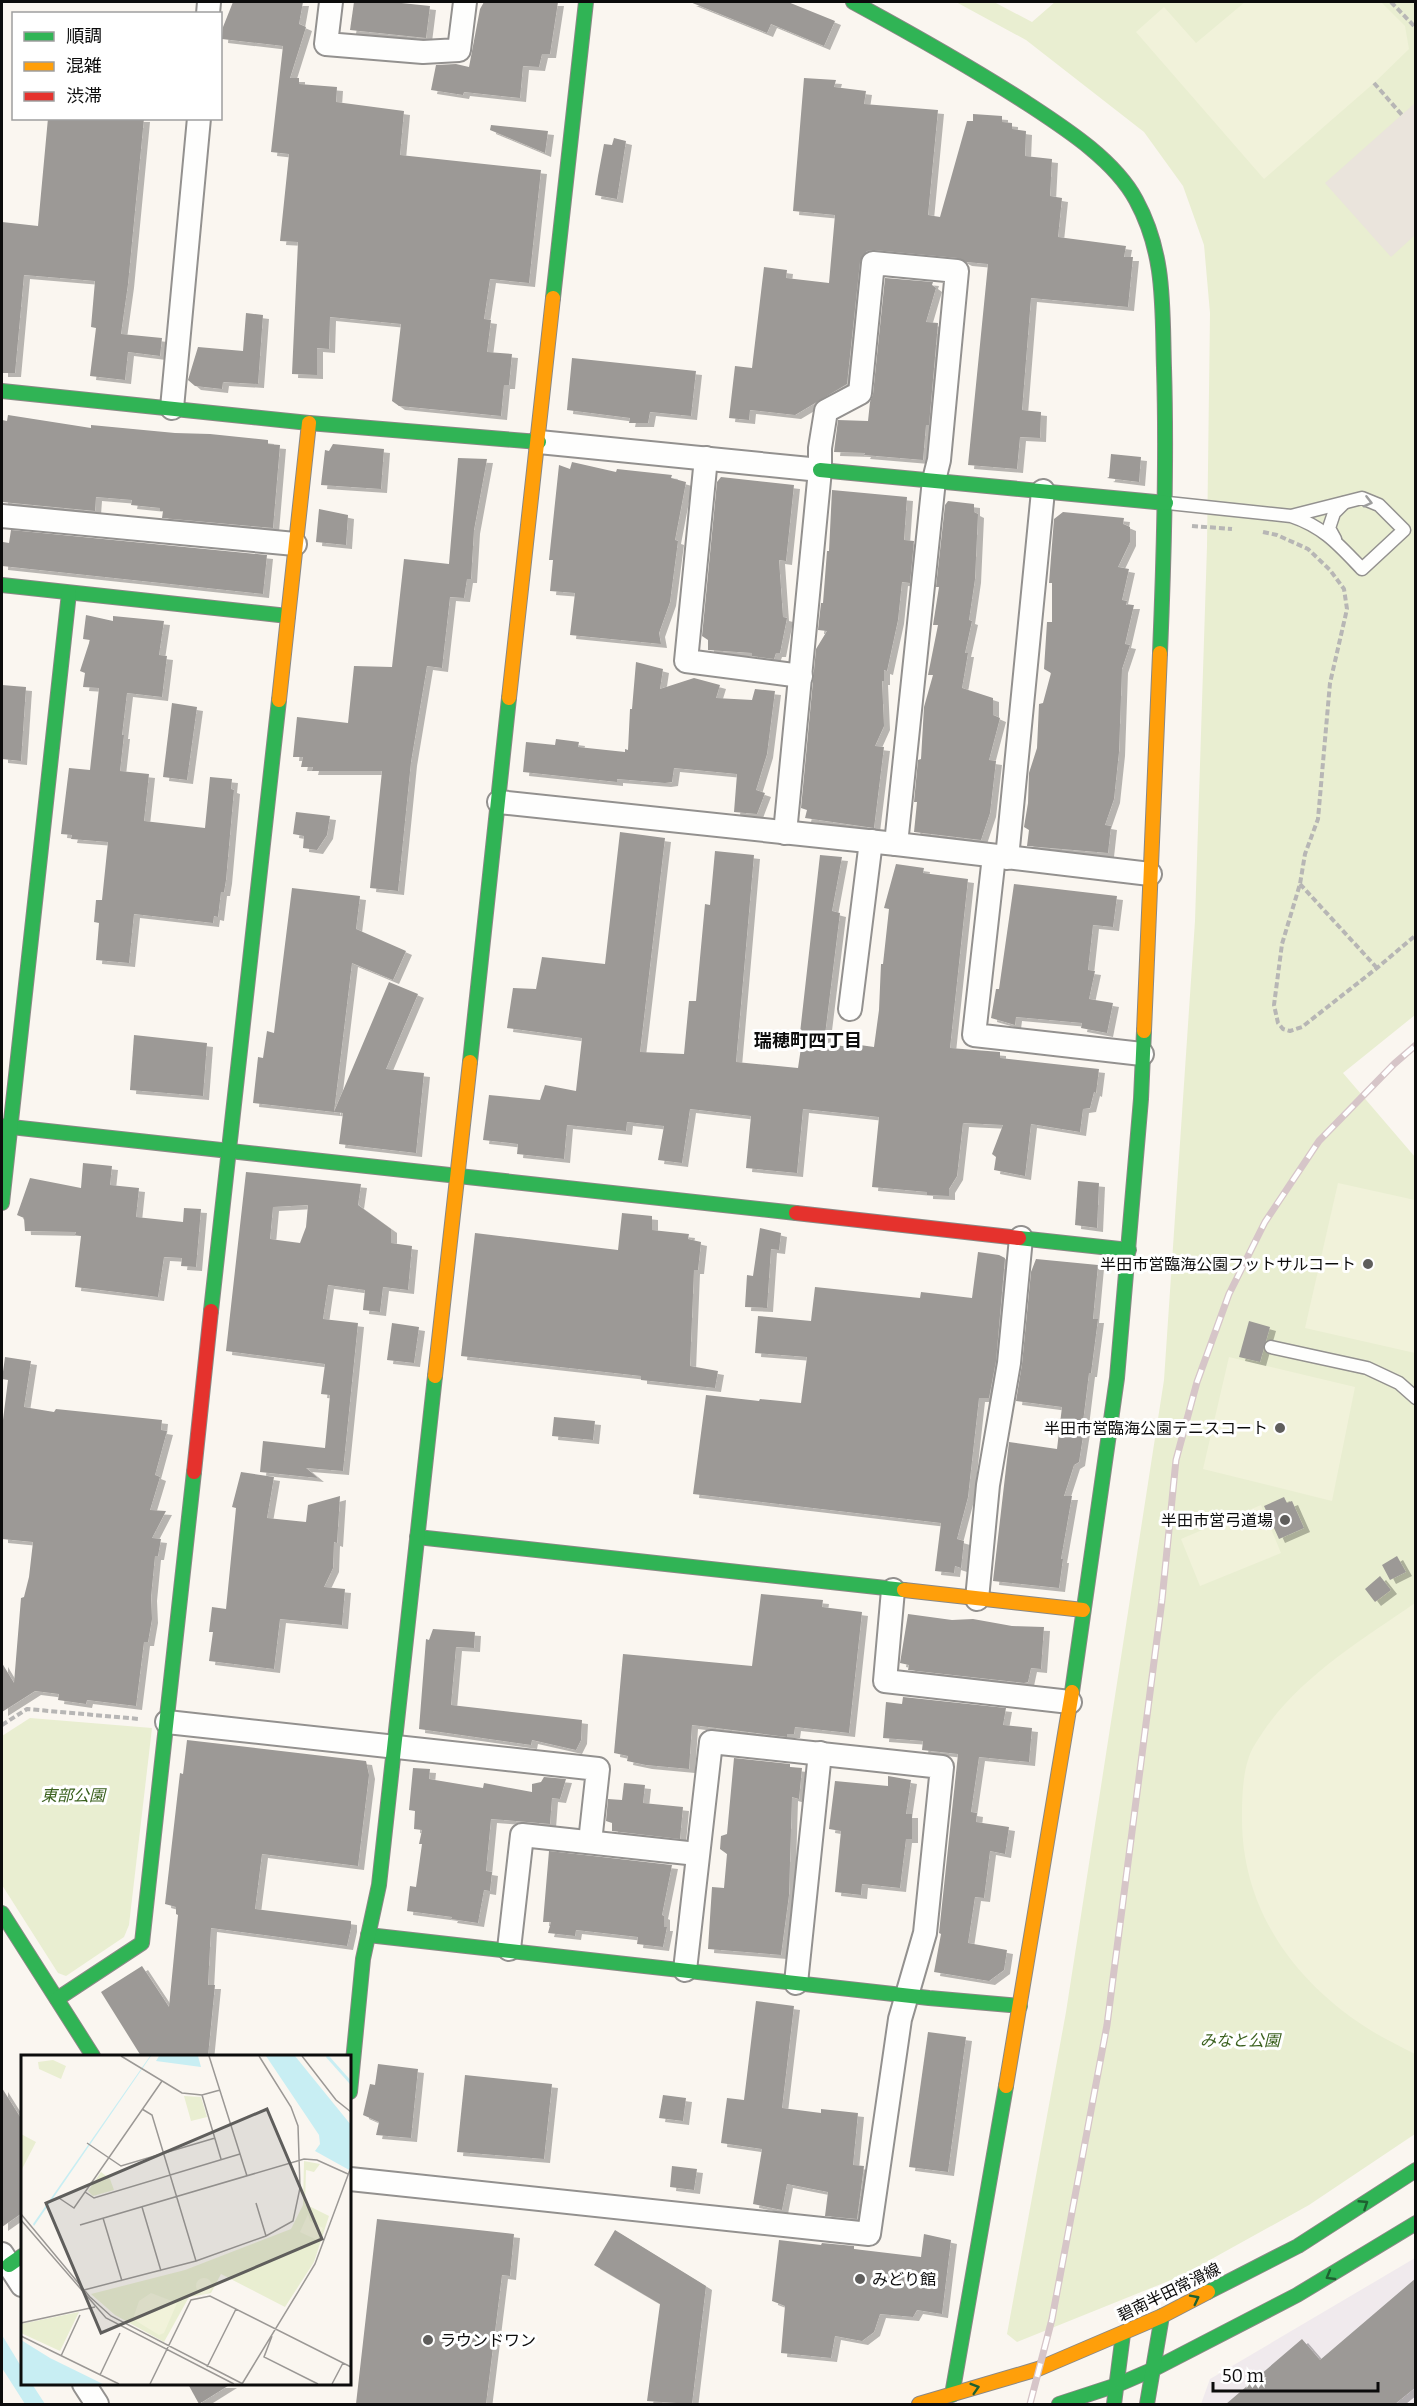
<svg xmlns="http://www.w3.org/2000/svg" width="1417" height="2406" viewBox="0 0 1417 2406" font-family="Bitter,'Noto Sans JP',serif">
<defs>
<filter id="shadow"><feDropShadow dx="6" dy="4" stdDeviation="0" flood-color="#0004"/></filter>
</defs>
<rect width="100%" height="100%" fill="#faf6f0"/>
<path fill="#f0eaed" d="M1415,2258V2404H1201L1210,2379Z"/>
<g fill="#e9eed1">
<path d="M956,2H994L1032,22L1055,2H1416L1415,1015L1343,1073L1415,1157V2134L1309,2205L1181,2276L1017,2342L1007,2334L1066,2012L1164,1380L1195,921L1207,546L1210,313L1204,245L1183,186L1144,132L1026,40Z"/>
<path d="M30,1718L152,1728L129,1925L124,1937L66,1976L58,1973L2,1885V1736Z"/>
</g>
<g fill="#f1f2da">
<path d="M1245,2H1381L1405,26L1409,49L1374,83L1264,179L1136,32L1164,7L1196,43Z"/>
<path d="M1338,1183L1415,1200V1353L1305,1328Z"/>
<path d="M1229,1357L1355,1387L1332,1501L1203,1469Z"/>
<path d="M1261,1505L1281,1553L1200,1586L1181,1539Z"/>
<path d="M1415,1603V2054C1398,2045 1380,2037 1364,2026C1291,1978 1241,1906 1242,1816C1242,1795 1243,1764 1254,1746C1291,1682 1356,1644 1415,1603Z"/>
</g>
<path fill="#eae4dc" d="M1415,103V235L1391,257L1325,183Z"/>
<path fill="#c8eef3" d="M2,2335L22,2368V2384H32L45,2404H25L2,2368Z"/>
<g fill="#9c9996" fill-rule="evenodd" filter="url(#shadow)">
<path d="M233,2H303L299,24L306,27L290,78H299V84L337,87L336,102L404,111L400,155L541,170L529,283L490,279L484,319L491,320L487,352L512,354L509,385H504L501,416L399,406L392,401L401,324L330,317L329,349L317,348V375L292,374L298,242L280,241L289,154L271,152L283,46L222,39L223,27Z"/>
<path d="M354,2H392L430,6L426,38L350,30Z"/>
<path d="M484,2H558L550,54H542L539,67L523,66L520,98L464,92L463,95L431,90L436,65L456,64L469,67L480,9Z"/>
<path d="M690,2H788L835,21L824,46L771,24L767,33Z"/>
<path d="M804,78L836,80L834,87L866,91L864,104L938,110L928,215L940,217L967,121H973V114L1002,116V122L1012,123V129L1026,131L1025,156L1052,159L1050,196L1062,198L1058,237L1126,246L1124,257H1133L1128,307L1031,298L1022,410L1041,412L1040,438L1020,437L1017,469L968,465L988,264L966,262L958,258L874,250L867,251L860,262L847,384L795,415L750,410L749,420L729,418L735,366L752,368L764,267L787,270L786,278L829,283L835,215L793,211Z"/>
<path d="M48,118H144L128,284L121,334L162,338L160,356L128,352L125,380L90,376L96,328L91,327L95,281L24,275L15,373H2V222L38,226Z"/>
<path d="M491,125L548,131L545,153L490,130Z"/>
<path d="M614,138L626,141L617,199L595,195L598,176L600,177L598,176L604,144L612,145Z"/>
<path d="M885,278L933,282L932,285L936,288L926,322L938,323L929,425H926L923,460L864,455L865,453L834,452L838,420L868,421L870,402L873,394Z"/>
<path d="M246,313L263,315L258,384L223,382L222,389L195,386L188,380L198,347L243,351Z"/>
<path d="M572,358L696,371L691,416L650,412L648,423H629L630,418L567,410Z"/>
<path d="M8,415L91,428V425L175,433L210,434L268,440V444L280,445L273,528L162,518L163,511H160V508L131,505L132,500L96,497L95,511L2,502V420L7,421Z"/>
<path d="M333,444L384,449L381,489L321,485L325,450L329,451Z"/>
<path d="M1111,454L1141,457L1139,482L1107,478L1109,477Z"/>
<path d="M458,458L487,459L474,530L471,579H467L464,598L450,597L442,668L427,666L411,762L398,891L370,888L382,771H312L313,767H301L303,757H293L297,717L348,723L354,666L392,667L404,559L449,564Z"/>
<path d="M572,462L616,472L617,469L672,475L671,478L686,482L675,540L678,541L670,602L659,633L661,644L570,635L575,593L550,591L553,560H549L559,465L570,469Z"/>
<path d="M721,477L794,485L786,561L779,560L783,617L787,618L780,653H776L774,659L752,656V653L708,650V640L702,636L717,482Z"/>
<path d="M832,490L907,497L904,540L914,541L910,583L902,582L898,620L887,671L884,670V681H882L884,726L875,746L884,747L874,828L805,818L807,810L801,808L816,649L827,631L818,630L821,603H823L827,551H829Z"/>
<path d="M948,501L974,504V512L978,514L975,579L969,620L972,621L965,653H968L962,688L993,698V715L1000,718L989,760L996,761L990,813L981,840L914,832L917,802H914L918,760L921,759L924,707L933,675H928L938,625H933L939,587H936L945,505Z"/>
<path d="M319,509L348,515L346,545L316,542Z"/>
<path d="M1063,512L1124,518L1123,524L1130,527V542L1118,567L1129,569L1122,600L1127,601L1126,605H1134L1125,644L1130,645L1122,669L1119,752L1114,799L1105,825L1111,826L1108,853L1027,846L1029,830L1024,827L1028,803L1029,773L1037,748L1039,704L1043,703L1051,673L1044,669L1047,622H1052V583H1049L1054,519Z"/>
<path d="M11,530L267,555L263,594L2,566L3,542L9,543Z"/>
<path d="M86,615L113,621V616L164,621L159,655L167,656L162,697L127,693L122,735H124L120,771L149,774L144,821L205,828L210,777L232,779L231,789L234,790L226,880L224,892H221L218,917L214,916L213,923L134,914L129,963L96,960L99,923L94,922L96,900H102L108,842L71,839L72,835L61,834L69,768L90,770L99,688L83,687L85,673L80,671L90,640L83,639Z"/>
<path d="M636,662L663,669L660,689L694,678L720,685L716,698L752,700L755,689L775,691L767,754L756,790L765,793L757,814L734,812L737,774L674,768L672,782L665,783L617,779V782L523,772L526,742L555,745L556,739L579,742L578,747L625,752V749L628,750L630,709H632Z"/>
<path d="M2,685L26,687L21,761L2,759Z"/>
<path d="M172,703L197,707L187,780L163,777Z"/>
<path d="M296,812L330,816L327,835L317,850L303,848L304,836L293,834Z"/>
<path d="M620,832L665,838L640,1052L684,1054L689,1001H696L705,904L710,905L715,851L754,855L736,1062L798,1068L803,1034L800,1033L820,855L842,857L832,911L840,913L824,1043L860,1049V1045L874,1047L879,1010L881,964H883L889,909L884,908L896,864L924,868L923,873L968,879L950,1048L1000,1052V1058L1099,1069L1096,1093L1094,1092L1090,1108L1083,1109L1080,1132L1031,1124L1025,1176L994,1170L996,1157L992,1154L1003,1125L963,1123L957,1176L949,1189V1196L927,1195V1192L872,1187L879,1117L803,1109L797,1173L746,1168L751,1116L690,1109L682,1163L658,1160L664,1126L627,1122L626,1131L567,1125L564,1159L517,1154L518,1144L483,1140L489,1095L540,1100L545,1085L576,1091L582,1038L507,1028L513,988L536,989L542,957L605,964Z"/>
<path d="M1014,884L1117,896L1113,927L1093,925L1088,970L1095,971L1089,999L1113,1003L1107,1033L1081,1028L1082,1023L1016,1017L1015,1025L991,1018L996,989H999Z"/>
<path d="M292,888L360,896L356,929L406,951L393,980L352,963L334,1112L389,982L418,994L386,1069L424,1073L416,1153L339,1144L343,1113L253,1103L258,1057L263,1058L267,1031L274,1033Z"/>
<path d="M134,1035L207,1043L203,1096L130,1090Z"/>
<path d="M83,1163L112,1166L110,1185L139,1188L136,1217L183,1222L184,1208L201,1209L196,1267L181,1266L182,1258L164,1257L158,1297L75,1287L81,1236L75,1235L76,1232L25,1231L24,1218L17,1215L30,1178L81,1188Z"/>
<path d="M246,1172L361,1184L358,1205L391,1229V1243L412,1246L408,1290L383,1287L380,1312L363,1310L365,1290L328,1285L323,1319L358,1323L343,1471L306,1468L318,1478L260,1472L263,1441L325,1448L330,1395L321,1394L325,1364L226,1351ZM308,1205L306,1227L300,1243L270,1239L273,1207Z"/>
<path d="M1078,1181L1099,1183L1097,1228L1075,1225Z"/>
<path d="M622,1213L652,1216V1230L689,1234L688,1239L701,1242L698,1270H694L690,1366L718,1371L715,1388L641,1380V1376L461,1356L475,1233L618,1250Z"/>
<path d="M760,1228L781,1233L779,1250L771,1249L767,1308L745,1307L747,1275L753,1276Z"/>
<path d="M978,1252L999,1255L1005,1258L996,1361L989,1398H979L968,1497L957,1539L964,1541L961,1568L955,1566L954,1573L935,1571L941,1523L693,1494L706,1395L759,1401L760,1399L801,1403L807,1357L755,1353L758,1316L811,1321L815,1287L920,1298L921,1292L972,1298Z"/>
<path d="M1036,1259L1098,1265L1093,1319H1098L1091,1373H1089L1082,1430H1084L1079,1462L1074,1465L1064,1496H1072L1061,1559H1063L1059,1588L993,1581L1009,1442L1057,1449L1062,1407L1016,1401L1022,1364L1031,1272Z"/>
<path d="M1249,1321L1270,1327L1260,1362L1239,1357Z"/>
<path d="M392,1323L419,1327L414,1363L387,1360Z"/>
<path d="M5,1357L31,1361L24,1407L54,1412L56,1409L162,1420L161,1430L167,1431L155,1475L160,1477L150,1510L166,1511L152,1538L161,1539L158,1556H155L151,1597L152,1619L148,1642H144L136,1706L87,1700L86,1704L58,1700L59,1694L35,1691L2,1712V1663L14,1683L21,1598L24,1597L29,1577L33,1542L2,1539V1428L8,1380L2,1379Z"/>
<path d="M554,1417L595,1421L593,1440L552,1436Z"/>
<path d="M241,1472L274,1477L267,1518L306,1522L308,1505L340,1496L337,1543L334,1542L333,1568L324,1587L345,1589L342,1625L280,1619L274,1669L209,1661L213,1632H209L212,1607L226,1609L236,1508L232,1507Z"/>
<path d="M1284,1497L1287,1503L1292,1501L1304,1528L1279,1539L1264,1506Z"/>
<path d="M1397,1556L1406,1572L1390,1580L1382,1565Z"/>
<path d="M1380,1576L1391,1590L1375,1602L1365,1589Z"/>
<path d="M761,1594L823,1600L822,1607L862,1612L849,1733L795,1727L794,1734H787V1737L692,1725L689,1769L646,1765L627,1761L628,1756L614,1753L623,1654L752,1666Z"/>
<path d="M908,1614L952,1620L973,1619L1012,1626L1044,1627L1041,1669L1031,1668L1028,1682L1024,1683L908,1670L909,1665L900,1663Z"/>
<path d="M433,1629L475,1632L474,1648L456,1647L451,1705L582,1720L581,1740L576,1750L532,1740L531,1745L419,1729L426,1639L429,1640Z"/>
<path d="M903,1697L1006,1708L1003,1725L1032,1728L1029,1762L979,1757L971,1812L977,1813L976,1822L1009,1827L1005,1854L990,1851L984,1898L975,1897L968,1943L1007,1950L1004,1970L989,1981L934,1972L941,1934L939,1933L958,1754L922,1750L923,1741L883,1738L886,1702L902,1704Z"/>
<path d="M187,1740L366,1761L369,1775L358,1866L262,1854L255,1909L351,1921V1928L347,1946L211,1928L208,1985H215L208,2056H141L101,1992L142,1966L169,2007L178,1915L176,1914V1907L165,1904L180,1773L183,1774Z"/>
<path d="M734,1758L790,1764V1767L802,1768L799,1799L792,1797L789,1895L781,1955L708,1949L712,1887L724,1888L727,1854L720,1849L721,1836L727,1834Z"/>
<path d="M413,1768L430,1769L429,1779L483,1788L484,1783L532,1792V1784L541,1782L544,1777L566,1779L560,1799L552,1798L550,1824L491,1819L486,1871L492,1872L490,1891L484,1890L478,1923L451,1919L452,1917L407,1911L410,1886L416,1887L422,1844H419L422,1830L414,1829L415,1811L409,1810Z"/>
<path d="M888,1776L911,1780L906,1814H912V1839H906L900,1888L862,1884L861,1895L835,1892L841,1831L829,1829L835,1781L888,1786Z"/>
<path d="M624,1783L645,1785L643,1803L683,1807L680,1839L612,1831V1823L606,1821L608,1799L622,1800Z"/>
<path d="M549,1851L672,1865L662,1915L664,1916V1927H667L663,1947L637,1944L638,1937L576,1930L575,1936L548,1933L551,1922H543Z"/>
<path d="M756,2001L794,2006L782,2108L821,2113V2109L858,2113L853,2165L864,2166L857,2219L825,2216L828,2192L787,2184L782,2210L753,2204L762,2149L721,2143L727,2098L744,2100Z"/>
<path d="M928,2032L966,2037L948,2172L909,2167Z"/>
<path d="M378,2064L418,2069L411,2138L376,2135L379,2122L363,2115L370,2084L375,2085Z"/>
<path d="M465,2075L552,2084L544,2159L457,2152Z"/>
<path d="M2,2088L22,2120V2213L2,2227Z"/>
<path d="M663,2095L686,2098L683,2121L659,2118Z"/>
<path d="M672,2166L697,2169L694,2190L670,2187Z"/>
<path d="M377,2219L514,2234L510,2276L502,2275L486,2404H356Z"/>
<path d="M615,2230L706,2286L692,2404L647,2401L660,2304L594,2265Z"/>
<path d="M924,2234L951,2240L942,2314L917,2310L913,2317L880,2314L874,2332L862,2341L835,2336L831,2358L781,2353L785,2306L772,2301L779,2240L821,2245L822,2243L854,2246V2249L921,2257Z"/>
<path d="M1416,2278V2387L1395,2404H1226L1302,2339L1320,2360Z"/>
<path d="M188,2384H231L199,2404Z"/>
</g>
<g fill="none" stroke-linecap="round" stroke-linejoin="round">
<g stroke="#93918f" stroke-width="15">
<g id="lane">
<path d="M1168,503L1291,516C1324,527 1339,545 1362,569L1404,530L1379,505L1362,498L1291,516"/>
<path d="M1335,539L1329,528L1334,513L1344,503"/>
<path d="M1271,1347L1367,1368L1399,1383L1416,1398"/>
</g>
</g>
<g stroke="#93918f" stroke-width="26">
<g id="street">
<path d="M331,2L326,44L423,52L459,50L465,2"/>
<path d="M208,14L209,2"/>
<path d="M172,408L199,118"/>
<path d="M539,442L820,470"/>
<path d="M706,458L686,661L801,676"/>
<path d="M2,516L295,544"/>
<path d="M499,802L896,844L1150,874"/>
<path d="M785,833L820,470V448L826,411L860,393L873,263L957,271L939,460L934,480L896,844"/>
<path d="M994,856L974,1035L1142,1054"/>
<path d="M1007,858L1043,491"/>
<path d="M850,1009L871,841"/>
<path d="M893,1590L885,1681L1070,1702"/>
<path d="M977,1599L988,1485L1009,1363L1021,1238"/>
<path d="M167,1722L598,1769L590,1842"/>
<path d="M509,1949L522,1835L697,1854"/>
<path d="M796,1983L820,1753"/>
<path d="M350,2179L869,2234L900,2019L925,1933L942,1767L711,1742L685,1970"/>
<path d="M2,2254L22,2285"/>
<path d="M84,2384L97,2404"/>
</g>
</g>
<g stroke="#8a8885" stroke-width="16">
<g id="fast">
<path d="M853,2C912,34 969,66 1025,102C1063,127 1114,159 1136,200C1166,255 1162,308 1164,368C1167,463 1164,558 1160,653"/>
<path d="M553,298L586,2"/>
<path d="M2,391L309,423L539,442"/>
<path d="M820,470L1166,503"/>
<path d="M2,585L288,616"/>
<path d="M470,1062L509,698"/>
<path d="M2,1126L796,1213"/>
<path d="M2,1203L69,593"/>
<path d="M1019,1238L1129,1250"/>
<path d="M211,1311L279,700"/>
<path d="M417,1537L904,1590"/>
<path d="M1072,1692L1117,1378L1141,1099L1144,1031"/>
<path d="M2,1913L93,2056"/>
<path d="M368,1935L929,1998L1020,2006"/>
<path d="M57,1999L142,1943L194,1472"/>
<path d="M350,2092L363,1959L379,1885L435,1376"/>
<path d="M9,2265L22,2256"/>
<path d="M1208,2292L1298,2246L1416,2170"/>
<path d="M952,2395L1006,2086"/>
<path d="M1059,2404L1117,2385L1154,2369L1297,2295L1416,2223"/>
<path d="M1114,2404L1123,2334"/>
<path d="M1147,2404L1162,2316"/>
</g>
</g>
<g stroke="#8a8885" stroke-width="16">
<g id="slow">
<path d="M509,698L553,298"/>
<path d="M279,700L309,423"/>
<path d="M1144,1031L1160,653"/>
<path d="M435,1376L470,1062"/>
<path d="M904,1590L1083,1610"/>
<path d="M1006,2086L1072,1692"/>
<path d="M919,2404L1038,2369L1162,2316L1208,2292"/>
</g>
</g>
<g stroke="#8a8885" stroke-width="16">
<g id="jam">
<path d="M796,1213L1019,1238"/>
<path d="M194,1472L211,1311"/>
</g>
</g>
<g stroke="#b7b6b5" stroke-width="4" stroke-dasharray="6 3" stroke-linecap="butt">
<path d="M1391,2L1416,28"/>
<path d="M1374,83L1402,115"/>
<path d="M1192,526L1232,529"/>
<path d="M1263,532L1277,535L1308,549L1330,570L1344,589L1347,609L1330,683L1318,819L1305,854L1300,884L1282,944L1274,1005L1278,1023L1283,1029L1290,1031L1302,1027L1377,968L1416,935"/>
<path d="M1300,884L1377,968"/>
<path d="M2,1725L27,1709L139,1719"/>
</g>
<use href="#lane" stroke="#fefefd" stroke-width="12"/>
<use href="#street" stroke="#fefefd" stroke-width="22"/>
<use href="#fast" stroke="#30b455" stroke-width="14"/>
<use href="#slow" stroke="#ff9f0a" stroke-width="14"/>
<use href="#jam" stroke="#e5322d" stroke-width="14"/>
<g stroke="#d6c5c8" stroke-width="7">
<path id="rail" d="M1030,2404L1052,2319L1107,2025L1162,1600L1176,1460L1197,1382L1229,1294L1265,1222L1319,1141L1394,1064L1416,1045"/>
</g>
<use href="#rail" stroke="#fff" stroke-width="4.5" stroke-dasharray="14" stroke-linecap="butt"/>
</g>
<defs><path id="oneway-chevron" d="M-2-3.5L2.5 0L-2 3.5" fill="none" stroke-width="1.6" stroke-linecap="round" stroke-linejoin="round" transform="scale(1.5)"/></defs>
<use stroke="#9d9d9d" href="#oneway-chevron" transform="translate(1368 502) rotate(14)"/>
<g stroke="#1e6030">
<use href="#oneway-chevron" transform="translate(1364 2204) rotate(-33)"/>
<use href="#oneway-chevron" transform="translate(1330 2276) rotate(150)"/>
<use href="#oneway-chevron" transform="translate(1195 2299) rotate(-27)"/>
<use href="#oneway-chevron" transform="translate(975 2388) rotate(-17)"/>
</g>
<g fill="#5f5e5c" stroke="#fff" stroke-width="2">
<circle cx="1368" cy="1264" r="6"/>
<circle cx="1280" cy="1428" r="6"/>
<circle cx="1285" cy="1520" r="6"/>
<circle cx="860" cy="2279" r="6"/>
<circle cx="428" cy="2340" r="6"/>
</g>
<g text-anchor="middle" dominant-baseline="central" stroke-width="6" stroke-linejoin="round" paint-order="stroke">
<g font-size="16" fill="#0c0c0c" stroke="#fff" text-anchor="end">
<text x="1356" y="1264">半田市営臨海公園フットサルコート</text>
<text x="1268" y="1428">半田市営臨海公園テニスコート</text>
<text x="1273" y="1520">半田市営弓道場</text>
<text x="872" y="2279" text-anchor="start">みどり館</text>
<text x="440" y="2340" text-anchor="start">ラウンドワン</text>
</g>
<g font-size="16" font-style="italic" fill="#3b611f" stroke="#fff">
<text x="73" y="1795">東部公園</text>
<text x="1240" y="2040">みなと公園</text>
</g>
<g font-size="16" fill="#0c0c0c" stroke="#fff">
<text transform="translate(1169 2292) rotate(-26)">碧南半田常滑線</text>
</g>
<g font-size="18" font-weight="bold" fill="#0c0c0c" stroke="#fff">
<text x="808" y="1041">瑞穂町四丁目</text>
</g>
</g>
<g transform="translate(21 2055)">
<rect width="330" height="330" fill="#faf6f0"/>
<path d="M32,5L45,11L40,24L18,14L17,7ZM163,41L180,42L186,62L170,66ZM0,79L15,87L0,116ZM283,106L299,109L293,117L285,115L284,149L308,161L293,207L264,252L200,219L190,238L168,242L143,287L94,260L70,239L164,215L270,174L282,150ZM80,117L89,124L93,135L72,141L67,136ZM58,257L39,296L0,278V269Z" fill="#e9eed1"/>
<path d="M287,159L289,166L302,173L296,185L279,177ZM175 231a8 8 0 1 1 16 0a8 8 0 1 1-16 0ZM130,238L156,248L143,278L138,280L112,264L118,246Z" fill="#f1f2da"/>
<path d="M129,1H130L13,171L12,169ZM138,1H177L180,12L135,6ZM245,1H274L330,70V116L294,96L299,89L298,80ZM0,285L29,303L82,329H0Z" fill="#c8eef3"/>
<path fill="none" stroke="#c8eef3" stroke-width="3" d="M306,1L330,28"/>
<path fill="none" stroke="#9b9895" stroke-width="1.5" d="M100,1L161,38L181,40L199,35M188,1L226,121M281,1L315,45L330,57M181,40L200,104M121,54L131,60L175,206M66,88L100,111L194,83M64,137L73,143L219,99M38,143L53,153L141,26M235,148L245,181M121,152L140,216M0,159L69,242L90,261L222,329M82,163L101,226M0,165L85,263L213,329M59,170L283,104L296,105L327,119M63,235L175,206L245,181L272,166L279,133L277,71L270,52L238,1M0,268L74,252M0,281L98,329M251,281L243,302L297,329M40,301L59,260M186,312L215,254M79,320L99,278M129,329L170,245L189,241L330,312M221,329L294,209L330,112M311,329L322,308"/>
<path fill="#5f5e5c" fill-opacity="0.15" stroke="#5f5e5c" stroke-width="3" d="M246,54L301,184L80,278L25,148Z"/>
<rect width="330" height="330" fill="none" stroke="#0c0c0c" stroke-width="3"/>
</g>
<rect width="1417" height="2406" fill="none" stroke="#0c0c0c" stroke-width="6"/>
<rect x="12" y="12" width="210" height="108" fill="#ffffff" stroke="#9e9e9e" stroke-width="1.5"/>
<rect x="24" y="32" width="30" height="9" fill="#30b455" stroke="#9e9e9e" stroke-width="1.5"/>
<text x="66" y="42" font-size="18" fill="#0c0c0c">順調</text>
<rect x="24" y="62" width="30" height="9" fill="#ff9f0a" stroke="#9e9e9e" stroke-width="1.5"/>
<text x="66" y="72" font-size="18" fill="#0c0c0c">混雑</text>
<rect x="24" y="92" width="30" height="9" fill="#e5322d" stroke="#9e9e9e" stroke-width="1.5"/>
<text x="66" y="102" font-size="18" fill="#0c0c0c">渋滞</text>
<path d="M1213 2382v9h165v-9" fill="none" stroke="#0c0c0c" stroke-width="3"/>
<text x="1222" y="2382" font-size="18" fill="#0c0c0c" stroke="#ffffff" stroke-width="4.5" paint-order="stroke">50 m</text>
</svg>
